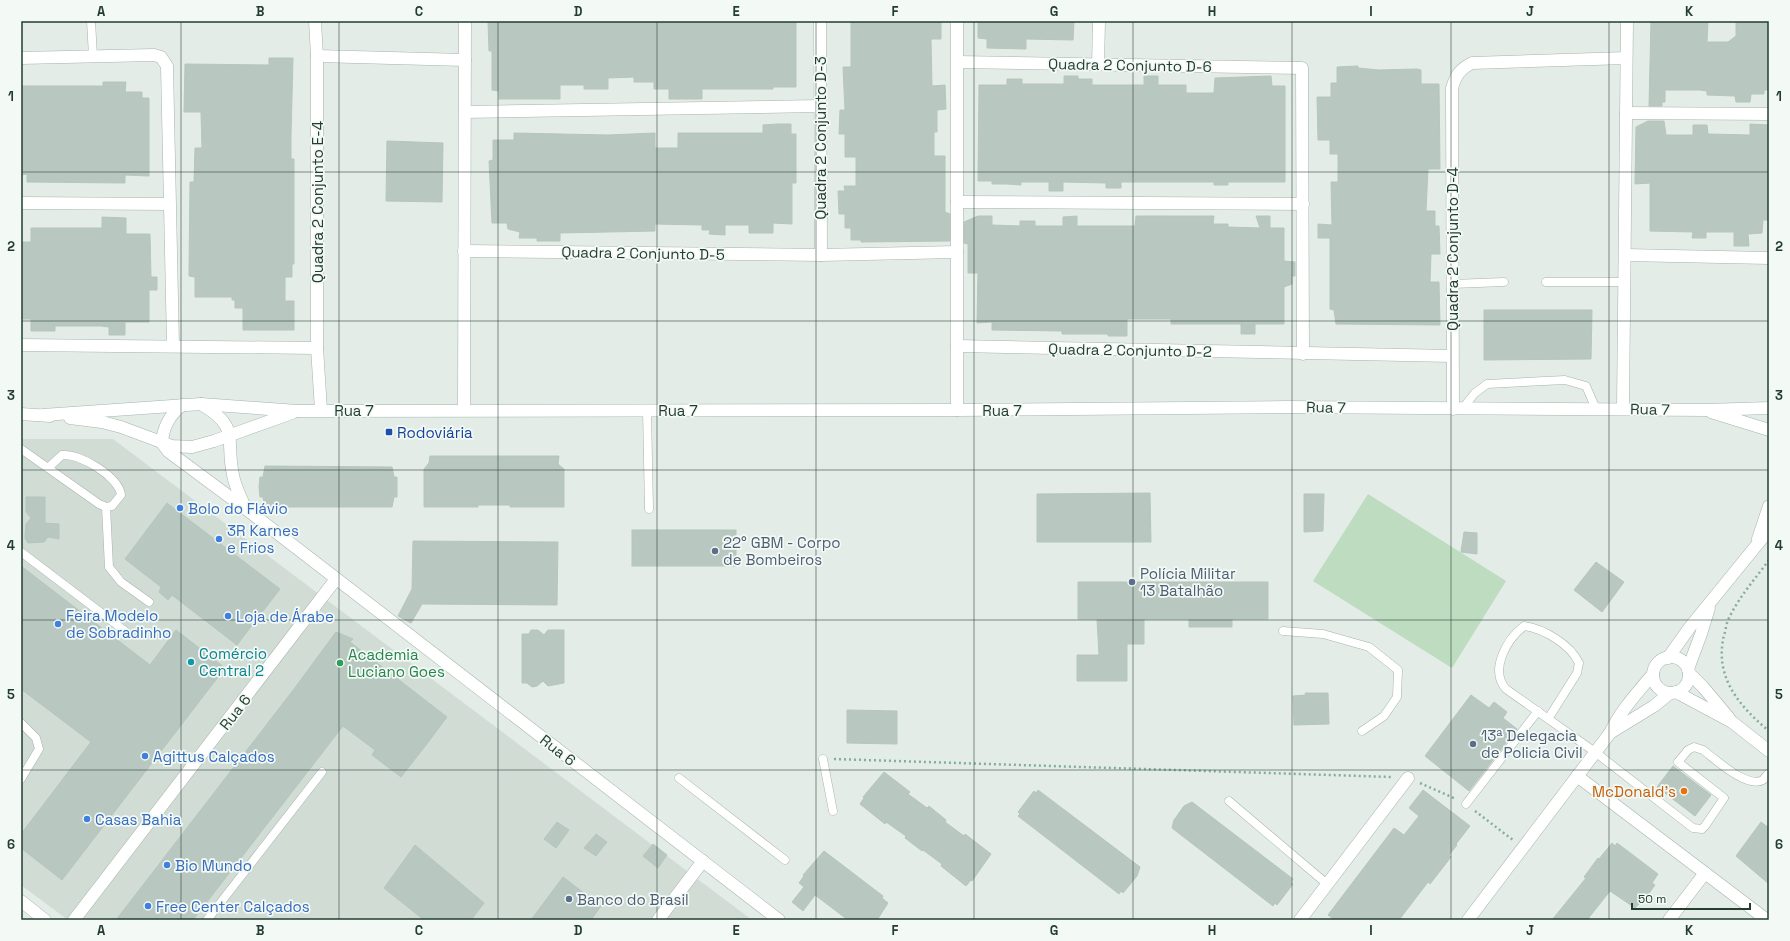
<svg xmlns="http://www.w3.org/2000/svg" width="1790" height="941" viewBox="0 0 1790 941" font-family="'Space Grotesk',sans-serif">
<rect width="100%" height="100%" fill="#e3ece6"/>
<path fill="#d1dcd5" d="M21,439H113L752,920H68L21,885Z"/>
<path fill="#bddcc0" d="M1368,494L1506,581L1452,668L1313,581Z"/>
<g fill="#b8c7bf" stroke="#b6c6bc">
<path d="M488,21H796V87H773V89H702V99H669V89H654V82H634V77L608,78V89H584V85H560V99H499V91L492,90V51H489Z"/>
<path d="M851,21H941V39H931L932,86L945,85L946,109L937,110V132H934V156H945V212L950,214V241L861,242V240H851V228H845V214H839L838,191H845L844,186H856V157H845V134H839L840,110H845L843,67H851Z"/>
<path d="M978,21H1074L1073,40L1026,39V49L987,48V39L978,38Z"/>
<path d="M1651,21H1708L1707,42H1728L1736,36V21H1769V90H1764V94H1751L1750,102H1736L1735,96L1707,95V91L1700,90H1665V102H1662V106H1649Z"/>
<path d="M269,58H293L291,136V159H294V264H292V277H285V301H294V330H243V308H235V300H232V297H195V277L189,276L190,182H194L195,148H202L201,112H184L185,64L269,65Z"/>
<path d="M1358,66V68L1379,70L1417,69L1421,70V84H1439L1440,169H1428L1426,211H1435V226H1439L1440,254H1431L1430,282H1439L1440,325L1336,324L1334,310L1330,309V238H1318V224L1332,225L1331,182H1338V154H1330V140H1318L1317,97H1331V83H1337V67Z"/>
<path d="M1064,76H1078V79H1092V85H1144V76H1158V85H1186V93H1214L1215,78L1271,76L1272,86H1285V182H1228V185H1214V182H1121V188H1106V183L1063,182V191H1049V182H1021V185L1007,184H992V181H978L979,85H1007V79H1022V84H1064Z"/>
<path d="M103,82H126L125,92H142V98H149V176L125,175V183L27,182V174L21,175V86H103Z"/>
<path d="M1648,121H1664L1666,135H1693V125H1707L1708,134L1750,135V124L1769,125V220H1763L1762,233L1748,234L1749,246H1734V232H1706V238H1692L1693,232L1650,231V183L1635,184L1636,127Z"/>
<path d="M777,124H791V134H796V183H792V224L773,223V233H749V225H725V235L709,234L710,230H702V225L655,224V231L560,233V241H537V238H519L520,232L508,229L507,223H492L489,161L493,160V140H514V133L608,135L655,133V148H678V133H763V125Z"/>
<path d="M387,141L443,143L442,202L386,201Z"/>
<path d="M978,216H992V225L1020,226V221H1035V226H1063V217L1077,216V226H1135L1136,216H1214L1213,224H1228V227L1260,228L1256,216H1270V228H1284V261L1295,262V276H1292V284L1284,287V324H1255V334H1241V324H1171V319H1127V336H1108V334H1062V331L992,330V322L977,323L978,273H968V244L964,243V222Z"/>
<path d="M102,217L126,218V234H150L151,277H157V290H149V322H125V335H109V327L101,326H55V331H31V319H21V242H31V228H102Z"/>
<path d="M1484,310H1592L1591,359L1484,360Z"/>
<path d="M430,456H559L558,464L564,469V507H510V505H478V507H424V469L429,463Z"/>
<path d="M265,466L392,467L394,477H397V497H394L392,507H265L263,497H260L259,487L260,477H263Z"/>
<path d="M1150,493L1151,542H1037V494Z"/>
<path d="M1304,494H1324L1323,531L1304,532Z"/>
<path d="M26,497H45V523L59,524V539L48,537L44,542L28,543L25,538L26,524L31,518L26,512Z"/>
<path d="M167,503L280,589L237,645L172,595L168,600L159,592L161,587L125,559Z"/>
<rect x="632" y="530" width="104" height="36"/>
<path d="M1464,532L1477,533V554L1461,552Z"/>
<path d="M413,541L558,542L557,605L422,604L411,623L398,616L412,589Z"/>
<path d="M1596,562L1624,582L1602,612L1574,590Z"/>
<path d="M21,566L150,665L176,630L225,668L62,880L21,848V834L91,742L21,689Z"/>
<path d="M1078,582H1268V619H1232V627H1189V619H1144V644H1127V681H1077V655H1099L1097,619H1078Z"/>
<path d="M531,630H538L544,635L548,630H564V683L548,686L543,681L537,686L532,687L527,683H522V634H529Z"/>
<path d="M336,632L353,639L350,642L447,717L426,745L401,777L372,755L375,750L343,726L193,920H116L294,689Z"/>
<path d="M1305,693H1328L1329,724L1294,725L1293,696L1306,695Z"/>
<path d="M1471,695L1489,708L1494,702L1507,712L1503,718L1517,729L1469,791L1425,756Z"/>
<path d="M847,710L897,711V744L847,743Z"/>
<path d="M1673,766L1711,795L1695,816L1657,787Z"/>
<path d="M884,772L910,792L908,794L927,808L929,806L946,820L945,822L964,836L965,834L991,854L972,881L971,880L966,886L941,866L942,864L923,850L922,851L905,838L906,836L886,822L885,824L860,804L864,798L863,797Z"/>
<path d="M1038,790L1140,867L1137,876L1123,893L1121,891L1119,894L1018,816L1020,814L1018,812L1034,791L1036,793Z"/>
<path d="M1423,790L1470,826L1456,844L1457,845L1449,855L1451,857L1430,884L1428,882L1399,920H1335L1328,915L1394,828L1404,835L1419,816L1409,808Z"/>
<path d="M1192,802L1293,879L1291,882L1293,884L1277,905L1275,903L1273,906L1172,828L1174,820L1184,806Z"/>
<path d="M557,822L569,830L556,848L544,839Z"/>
<path d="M1761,822L1769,828V884L1736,856Z"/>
<path d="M596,834L607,842L596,856L584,848Z"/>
<path d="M1612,843L1615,846L1617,843L1658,874L1652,883L1655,885L1647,896L1635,908L1610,891L1587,920H1552L1586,878L1584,877L1598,858L1599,859Z"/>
<path d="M653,844L667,855L658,868L643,856Z"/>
<path d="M415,845L484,903L471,920H424L384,888Z"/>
<path d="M824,851L883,896L882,898L888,903L877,920H848L815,895L803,911L792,902L804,887L799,883L804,876L803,875Z"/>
<path d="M563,877L601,906L591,920H531Z"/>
</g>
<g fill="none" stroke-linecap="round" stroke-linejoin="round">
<g stroke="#a6b4ac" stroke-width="9">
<g id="service">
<path d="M91,21L93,56"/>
<path d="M1546,282H1624"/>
<path d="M1452,284L1504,282"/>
<path d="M1462,409L1475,393L1487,384L1565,380L1586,386L1596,409"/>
<path d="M647,410L649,509"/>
<path d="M21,449L99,504L106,507L112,506L121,495C119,477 80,453 62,455L48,468"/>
<path d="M106,507L109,567L121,582L149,602"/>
<path d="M21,552L125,631"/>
<path d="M1283,631L1323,634L1369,647L1398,670L1397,697L1384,716L1362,731"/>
<path d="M1548,719L1577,673L1579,663C1570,644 1544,629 1524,626C1507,639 1489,670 1506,689L1595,752L1693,828L1702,829L1705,826L1724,798L1678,762L1688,750L1694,747L1703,750C1715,759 1747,789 1763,780C1765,778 1767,774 1769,773"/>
<path d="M21,723L36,738L39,749L21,779"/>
<path d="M823,759L833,811"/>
<path d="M679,778L785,860"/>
<path d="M1229,801L1327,884"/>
<path d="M1466,804L1538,711"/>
<path d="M207,920L322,772"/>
</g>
</g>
<g stroke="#a6b4ac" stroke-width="13">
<g id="minor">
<path d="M315,21L317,56V348L321,410"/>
<path d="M820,21L821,255"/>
<path d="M317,56L465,60"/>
<path d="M21,58L154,55L161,57L167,66L173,345"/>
<path d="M958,62L1302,68L1303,354"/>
<path d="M1098,65L1099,21"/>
<path d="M465,112L819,106"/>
<path d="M1626,113L1769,114"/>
<path d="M957,202L1303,204"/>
<path d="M21,203L169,204"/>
<path d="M464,251L821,255L957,252"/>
<path d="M1625,255L1769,258"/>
<path d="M21,345L317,348"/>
<path d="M957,346L1452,356"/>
<path d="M1453,409L1452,88C1456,75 1460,69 1472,63L1626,58"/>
<path d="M1623,409L1627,21"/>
<path d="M464,410L465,21"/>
<path d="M957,410V21"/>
<path d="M1577,776L1767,920"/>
<path d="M74,920L336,579"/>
<path d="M658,920L703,861"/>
<path d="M1300,920L1408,778"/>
<path d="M1669,920L1705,873"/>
</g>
</g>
<g stroke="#a6b4ac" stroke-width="13">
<g id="tertiary">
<path d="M201,404C241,428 225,437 233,475C235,487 241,498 246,509"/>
<path d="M182,405C170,415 163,426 162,443L169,452L246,509L779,920"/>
<path d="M1758,539L1769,506"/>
<circle cx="1671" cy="675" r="18"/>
<path d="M1668,658L1690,627L1769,530"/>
<path d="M1688,669L1701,634L1709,608"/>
<path d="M1689,673L1703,687L1729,718"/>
<path d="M1676,692L1732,722L1769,751"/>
<path d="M1610,733L1654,706L1670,693"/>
<path d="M21,901L45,920"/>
<path d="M1468,920L1610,733C1621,710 1638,692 1653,674"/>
</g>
</g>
<g stroke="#a2b7ac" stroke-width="13">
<g id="secondary">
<path d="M1711,412L1769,430"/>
<path d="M21,414L50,416"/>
<path d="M43,415L201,404L297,411L957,410L1287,407L1706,410L1769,408"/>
<path d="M70,418L102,422L121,427L172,446L192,447L214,441L292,413"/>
</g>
</g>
<g stroke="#85ae9a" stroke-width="2.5" stroke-dasharray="2 3" stroke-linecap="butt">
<path d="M1769,560C1755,579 1739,597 1729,618C1726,623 1726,630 1724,635C1714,677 1739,706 1769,731"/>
<path d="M834,759L1392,777"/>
<path d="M1420,783L1456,799"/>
<path d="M1475,811L1513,840"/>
</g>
<use href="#service" stroke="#fff" stroke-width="8"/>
<use href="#minor" stroke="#fff" stroke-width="12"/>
<use href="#tertiary" stroke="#fff" stroke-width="12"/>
<use href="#secondary" stroke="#fff" stroke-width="12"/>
</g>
<path fill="none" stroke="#233d31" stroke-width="1" stroke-opacity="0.55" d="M181,21V920M339,21V920M498,21V920M657,21V920M816,21V920M974,21V920M1133,21V920M1292,21V920M1451,21V920M1609,21V920M21,172H1769M21,321H1769M21,470H1769M21,620H1769M21,770H1769"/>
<rect fill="#1a4fb4" stroke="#f3f9f5" stroke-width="1.5" x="385" y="428" width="8" height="8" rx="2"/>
<g fill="#3f7fe0" stroke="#f3f9f5" stroke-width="1.5">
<circle cx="180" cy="508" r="4"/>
<circle cx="219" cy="539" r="4"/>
<circle cx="228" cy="616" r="4"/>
<circle cx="58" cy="624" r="4"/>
<circle cx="145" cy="756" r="4"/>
<circle cx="87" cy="819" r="4"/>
<circle cx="167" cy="865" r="4"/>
<circle cx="148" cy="906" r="4"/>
</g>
<g fill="#5c6f8a" stroke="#f3f9f5" stroke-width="1.5">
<circle cx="715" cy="551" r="4"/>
<circle cx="1132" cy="582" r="4"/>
<circle cx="1473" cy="744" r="4"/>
<circle cx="569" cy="899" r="4"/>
</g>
<circle fill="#0f9aa8" stroke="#f3f9f5" stroke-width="1.5" cx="191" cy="662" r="4"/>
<circle fill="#2e9e5b" stroke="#f3f9f5" stroke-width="1.5" cx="340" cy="663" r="4"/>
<circle fill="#e8710a" stroke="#f3f9f5" stroke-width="1.5" cx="1684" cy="791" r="4"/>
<g text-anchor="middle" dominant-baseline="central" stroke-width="3.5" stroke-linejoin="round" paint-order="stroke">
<g font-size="15" fill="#233d31" stroke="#f3f9f5">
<text transform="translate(1130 65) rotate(1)">Quadra 2 Conjunto D-6</text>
<text transform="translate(820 138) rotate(-90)">Quadra 2 Conjunto D-3</text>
<text transform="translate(317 202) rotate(-90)">Quadra 2 Conjunto E-4</text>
<text transform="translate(1452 249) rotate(-90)">Quadra 2 Conjunto D-4</text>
<text transform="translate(643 253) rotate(1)">Quadra 2 Conjunto D-5</text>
<text transform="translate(1130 350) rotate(1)">Quadra 2 Conjunto D-2</text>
<text transform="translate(1326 407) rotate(1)">Rua 7</text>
<text transform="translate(1650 409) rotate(1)">Rua 7</text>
<text x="354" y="410">Rua 7</text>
<text x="678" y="410">Rua 7</text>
<text x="1002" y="410">Rua 7</text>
<text transform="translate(235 712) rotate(-52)">Rua 6</text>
<text transform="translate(558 750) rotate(38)">Rua 6</text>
</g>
<g font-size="15" fill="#164399" stroke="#f3f9f5" text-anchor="start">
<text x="397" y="432">Rodoviária</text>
</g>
<g font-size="15" fill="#366cbe" stroke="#f3f9f5" text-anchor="start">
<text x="188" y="508">Bolo do Flávio</text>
<text x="227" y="530">3R Karnes<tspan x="227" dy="17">e Frios</tspan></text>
<text x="66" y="615">Feira Modelo<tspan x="66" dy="17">de Sobradinho</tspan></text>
<text x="236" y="616">Loja de Árabe</text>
<text x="153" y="756">Agittus Calçados</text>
<text x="95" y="819">Casas Bahia</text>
<text x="175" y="865">Bio Mundo</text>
<text x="156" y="906">Free Center Calçados</text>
</g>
<g font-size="15" fill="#4e5e75" stroke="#f3f9f5" text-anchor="start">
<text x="723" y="542">22° GBM - Corpo<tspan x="723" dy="17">de Bombeiros</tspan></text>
<text x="1140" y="573">Polícia Militar<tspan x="1140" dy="17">13 Batalhão</tspan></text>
<text x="1481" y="735">13ª Delegacia<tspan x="1481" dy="17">de Policia Civil</tspan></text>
<text x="577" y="899">Banco do Brasil</text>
</g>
<g font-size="15" fill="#0d838f" stroke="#f3f9f5" text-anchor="start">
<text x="199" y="653">Comércio<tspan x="199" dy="17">Central 2</tspan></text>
</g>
<g font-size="15" fill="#27864d" stroke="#f3f9f5" text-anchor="start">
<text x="348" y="654">Academia<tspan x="348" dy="17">Luciano Goes</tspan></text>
</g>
<g font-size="15" fill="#c56008" stroke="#f3f9f5" text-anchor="end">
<text x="1676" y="791">McDonald's</text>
</g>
</g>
<rect width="1790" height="941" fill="none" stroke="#f3f9f5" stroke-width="44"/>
<path d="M1632 903v6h118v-6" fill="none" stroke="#233d31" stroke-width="2"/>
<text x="1638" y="903" font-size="12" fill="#233d31" stroke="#f3f9f5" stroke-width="3" paint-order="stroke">50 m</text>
<rect x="22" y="22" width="1746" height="897" fill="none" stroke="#233d31" stroke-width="1.5"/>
<g font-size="13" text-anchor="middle" font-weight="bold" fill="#233d31">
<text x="101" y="16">A</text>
<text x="260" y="16">B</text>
<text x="419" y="16">C</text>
<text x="578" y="16">D</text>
<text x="736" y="16">E</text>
<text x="895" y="16">F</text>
<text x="1054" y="16">G</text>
<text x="1212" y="16">H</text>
<text x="1371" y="16">I</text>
<text x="1530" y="16">J</text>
<text x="1689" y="16">K</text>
<text x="11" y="101">1</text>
<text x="1779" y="101">1</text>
<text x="11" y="251">2</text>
<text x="1779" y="251">2</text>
<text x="11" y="400">3</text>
<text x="1779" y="400">3</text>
<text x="11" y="550">4</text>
<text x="1779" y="550">4</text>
<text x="11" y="699">5</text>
<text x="1779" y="699">5</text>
<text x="11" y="849">6</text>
<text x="1779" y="849">6</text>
<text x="101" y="935">A</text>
<text x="260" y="935">B</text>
<text x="419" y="935">C</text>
<text x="578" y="935">D</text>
<text x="736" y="935">E</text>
<text x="895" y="935">F</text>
<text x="1054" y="935">G</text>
<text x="1212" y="935">H</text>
<text x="1371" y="935">I</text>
<text x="1530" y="935">J</text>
<text x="1689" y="935">K</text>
</g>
</svg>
